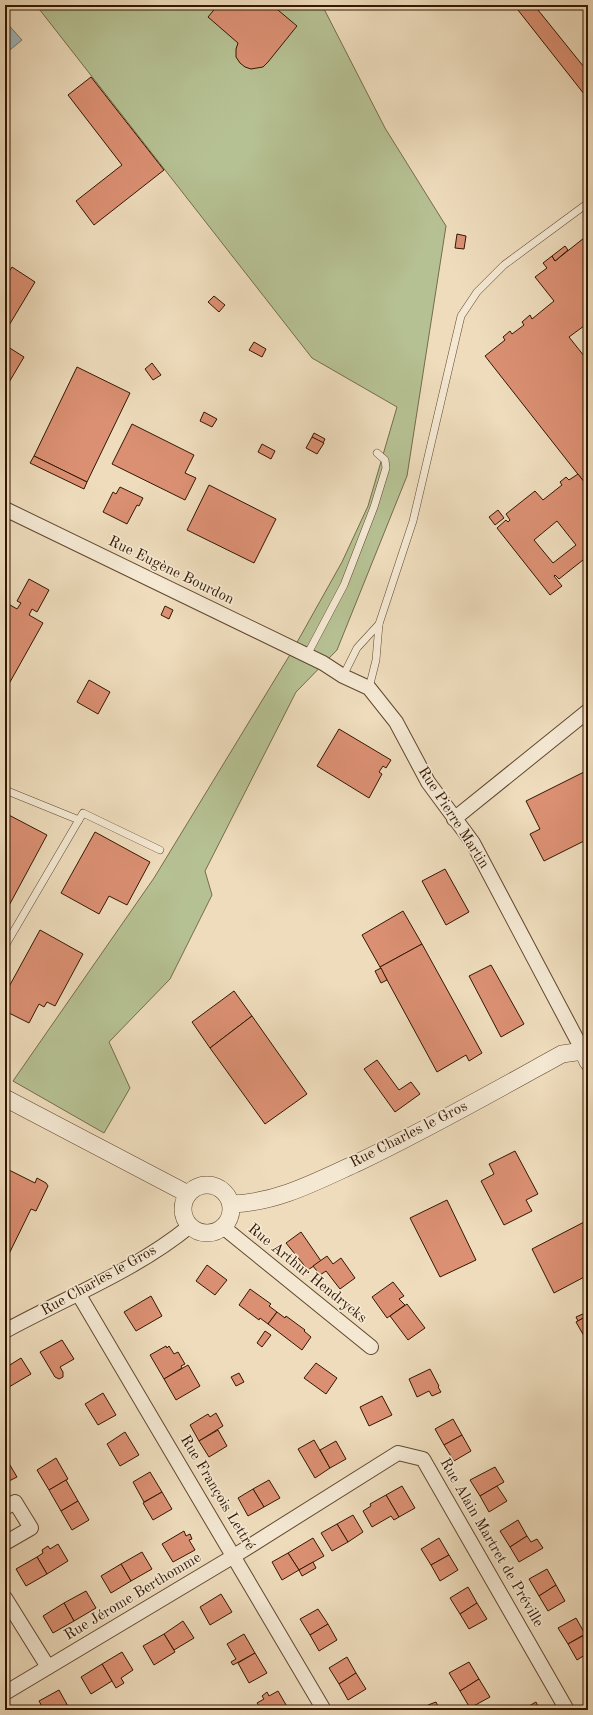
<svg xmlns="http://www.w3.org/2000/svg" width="593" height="1715" viewBox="0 0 593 1715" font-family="'Old Standard TT',serif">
<rect width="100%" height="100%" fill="#eedcbc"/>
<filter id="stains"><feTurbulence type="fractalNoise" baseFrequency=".005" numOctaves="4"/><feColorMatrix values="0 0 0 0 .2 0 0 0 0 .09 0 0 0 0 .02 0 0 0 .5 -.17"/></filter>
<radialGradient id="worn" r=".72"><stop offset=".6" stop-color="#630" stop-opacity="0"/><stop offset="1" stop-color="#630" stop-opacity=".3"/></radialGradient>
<path fill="#b6c193" stroke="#756c4a" d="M36,5H322L385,128L446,226L407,476L337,650L296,692L205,871L212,895L170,979L109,1042L130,1088L104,1133L13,1081L154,878L291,653L342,562L368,506L397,407L312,358Z"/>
<path fill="#9fb8bd" stroke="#747871" d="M5,21L22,40L5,54Z"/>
<g fill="#db9073" stroke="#341700" fill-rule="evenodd">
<path d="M218,5H272L297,26L268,62L263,67L251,69L245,67L240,63L236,57V49L238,43L208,17Z"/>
<path d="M514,5H534L588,72V99Z"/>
<path d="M91,77L164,170L94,225L76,201L122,165L68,95Z"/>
<path d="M457,234L466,236L464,249L455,248Z"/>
<path d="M584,238L588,243V323L569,337L588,361V487L485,356L505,340L503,337L510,331L512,334L524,325L522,322L530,315L532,319L554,301L535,277L547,268L543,263L552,256L555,261Z"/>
<path d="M565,246L568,250L555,261L552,256Z"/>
<path d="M12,267L35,282L5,332V278Z"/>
<path d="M214,296L225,305L219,312L208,302Z"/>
<path d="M254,342L266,349L262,357L249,350Z"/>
<path d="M5,345L24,357L5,389Z"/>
<path d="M152,363L161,375L153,380L145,369Z"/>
<path d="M77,367L130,393L87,482L34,456Z"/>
<path d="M204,412L217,419L212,427L200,421Z"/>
<path d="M132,424L194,455L185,473L196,478L185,500L112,464Z"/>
<path d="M314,433L325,439L323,443L312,437Z"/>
<path d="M312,437L324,443L317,454L306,448Z"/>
<path d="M262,444L275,451L271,459L258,452Z"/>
<path d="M34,456L87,482L84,489L30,463Z"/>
<path d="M578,474L588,487V510L585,512L588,517V556L559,579L555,575L554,576L562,586L550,595L497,528L506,520L508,522L510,520L506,514L535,491L543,500L562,485L560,482L566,477L569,480ZM557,521L576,545L553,563L534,540Z"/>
<path d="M209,485L276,519L254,563L187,530Z"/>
<path d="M120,487L143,498L139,506L137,505L127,524L103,512L113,492L116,494Z"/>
<path d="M498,510L504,518L495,525L489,517Z"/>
<path d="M29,579L49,590L37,612L32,609L29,615L43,623L5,691V602L17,609L21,603L17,601Z"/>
<path d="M165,606L173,610L169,619L161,615Z"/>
<path d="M89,680L110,692L98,714L77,702Z"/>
<path d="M339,729L391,760L386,768L383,766L379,772L382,774L369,798L317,766Z"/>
<path d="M588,770V839L544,861L530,834L540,829L526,801Z"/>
<path d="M5,813L47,835L5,913Z"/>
<path d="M95,832L150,862L127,905L109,896L99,914L61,893Z"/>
<path d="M445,869L469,912L446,925L422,881Z"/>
<path d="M403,911L422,944L380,967L362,935Z"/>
<path d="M40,930L83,954L55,1006L47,1002L44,1007L39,1004L29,1023L5,1011V994Z"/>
<path d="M422,944L482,1053L469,1061L466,1055L437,1072L380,967Z"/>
<path d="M491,965L524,1024L501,1037L469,976Z"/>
<path d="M381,968L387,980L381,983L375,971Z"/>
<path d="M234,991L252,1016L210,1048L192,1022Z"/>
<path d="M252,1016L307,1094L265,1124L210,1048Z"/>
<path d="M377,1060L399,1090L411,1082L420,1094L395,1112L364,1069Z"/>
<path d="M515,1151L538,1194L526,1200L532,1211L504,1225L481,1181L494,1174L489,1164Z"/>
<path d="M5,1168L35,1183L37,1178L46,1183L48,1186L36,1211L31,1209L5,1262Z"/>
<path d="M447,1200L476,1260L440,1277L410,1218Z"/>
<path d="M588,1220V1275L554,1293L532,1249Z"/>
<path d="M301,1232L321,1261L308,1270L286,1243Z"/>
<path d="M327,1256L333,1264L341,1258L355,1278L340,1289L326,1271L320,1275L313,1266Z"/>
<path d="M207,1265L227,1280L215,1295L196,1281Z"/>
<path d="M393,1282L404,1296L399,1299L405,1305L387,1318L372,1297Z"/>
<path d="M250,1289L271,1304L269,1306L277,1312L268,1324L260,1318L259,1320L239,1305Z"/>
<path d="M151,1296L162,1316L136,1331L124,1312Z"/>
<path d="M407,1304L425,1328L408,1340L390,1316Z"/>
<path d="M277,1312L285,1318L286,1316L305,1330L304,1331L311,1337L302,1350L268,1324Z"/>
<path d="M585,1313L587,1316L578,1321L576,1317Z"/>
<path d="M587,1316H588V1343L576,1322Z"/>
<path d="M265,1331L271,1335L262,1347L257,1343Z"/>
<path d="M62,1340L74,1359L60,1367L63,1372V1377L59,1379L55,1377L40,1352Z"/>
<path d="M166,1346L167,1348L169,1346L174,1354L178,1352L185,1364L181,1366L182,1368L164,1379L150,1355Z"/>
<path d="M21,1358L31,1374L9,1387L5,1379V1368Z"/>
<path d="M316,1363L337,1378L326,1394L304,1378Z"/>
<path d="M188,1365L200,1386L176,1400L164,1379Z"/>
<path d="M430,1369L439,1386L438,1387L441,1392L432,1396L429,1391L417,1397L409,1379Z"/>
<path d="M239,1373L244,1382L236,1386L231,1377Z"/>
<path d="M103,1393L116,1415L98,1425L85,1404Z"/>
<path d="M382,1396L392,1415L369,1426L360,1407Z"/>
<path d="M216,1413L223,1426L199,1441L190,1425L208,1414L210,1417Z"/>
<path d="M453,1419L462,1435L444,1445L435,1429Z"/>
<path d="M218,1430L227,1446L209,1457L199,1441Z"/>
<path d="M125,1432L139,1455L120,1466L107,1444Z"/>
<path d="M462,1435L471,1451L454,1461L444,1445Z"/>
<path d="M314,1440L330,1468L315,1478L298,1449Z"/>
<path d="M336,1441L346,1459L330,1468L320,1450Z"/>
<path d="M56,1458L68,1479L49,1490L37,1470Z"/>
<path d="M7,1460L17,1477L5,1483V1461Z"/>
<path d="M495,1467L504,1482L480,1496L470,1480Z"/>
<path d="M150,1472L162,1492L144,1502L133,1482Z"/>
<path d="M66,1480L78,1501L61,1511L49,1490Z"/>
<path d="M269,1480L280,1498L264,1507L253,1489Z"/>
<path d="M402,1486L415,1508L399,1517L386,1495Z"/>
<path d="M497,1486L507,1501L489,1512L480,1496Z"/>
<path d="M253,1489L264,1507L248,1516L238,1498Z"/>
<path d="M162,1492L172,1509L153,1520L143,1503Z"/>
<path d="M386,1495L399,1517L394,1520L391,1516L372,1527L363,1511L371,1506L370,1504Z"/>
<path d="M78,1501L89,1520L72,1530L61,1511Z"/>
<path d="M353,1515L363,1532L348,1542L337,1524Z"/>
<path d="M518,1520L527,1536L510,1547L500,1531Z"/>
<path d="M337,1524L348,1542L332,1551L321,1533Z"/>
<path d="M184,1531L186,1536L190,1534L192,1539L189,1540L195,1550L173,1562L162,1544Z"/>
<path d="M527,1536L531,1542L537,1539L543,1548L519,1562L510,1547Z"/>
<path d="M313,1538L324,1556L299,1570L288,1553Z"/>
<path d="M439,1538L449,1555L431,1565L421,1549Z"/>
<path d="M58,1544L68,1561L47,1574L37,1557L43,1553L42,1550L48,1546L50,1549Z"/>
<path d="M142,1552L152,1569L131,1581L121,1564Z"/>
<path d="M288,1553L299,1570L282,1580L272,1562Z"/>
<path d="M449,1555L458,1570L440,1581L431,1565Z"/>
<path d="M37,1557L47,1574L26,1586L16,1569Z"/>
<path d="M313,1562L316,1568L302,1576L299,1570Z"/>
<path d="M121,1564L131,1581L111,1593L101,1576Z"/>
<path d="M547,1569L556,1585L539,1596L529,1579Z"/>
<path d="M556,1585L565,1601L548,1611L539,1596Z"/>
<path d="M468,1587L477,1603L460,1614L450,1598Z"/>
<path d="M86,1591L96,1608L74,1621L64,1603Z"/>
<path d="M221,1594L232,1612L210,1625L200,1607Z"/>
<path d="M64,1603L74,1621L53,1633L43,1616Z"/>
<path d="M477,1603L487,1619L469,1629L460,1614Z"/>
<path d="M318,1609L328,1624L310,1635L300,1619Z"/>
<path d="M576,1618L585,1634L568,1644L558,1628Z"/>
<path d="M183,1621L194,1638L174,1650L164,1634Z"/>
<path d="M328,1624L337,1640L319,1651L310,1635Z"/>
<path d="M588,1633V1653L577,1660L568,1644Z"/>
<path d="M164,1634L175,1652L154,1665L143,1646Z"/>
<path d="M244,1634L255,1653L233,1665L231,1662L236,1659L227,1644Z"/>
<path d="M122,1652L133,1670L121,1678L124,1683L116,1688L102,1664Z"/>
<path d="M255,1653L267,1673L249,1683L238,1663Z"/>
<path d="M347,1657L356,1673L339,1684L329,1668Z"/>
<path d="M469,1662L479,1679L460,1691L449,1673Z"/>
<path d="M102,1664L112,1681L91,1694L81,1677Z"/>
<path d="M356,1673L366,1689L348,1700L339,1684Z"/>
<path d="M479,1679L490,1697L470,1708L460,1691Z"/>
<path d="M59,1690L69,1708L66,1710H44L39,1701Z"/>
<path d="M278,1691L289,1710H262L257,1703L264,1699L262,1696L267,1692L269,1696Z"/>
<path d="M436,1702L440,1710H430L428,1705Z"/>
<path d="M536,1702L540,1710H522Z"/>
</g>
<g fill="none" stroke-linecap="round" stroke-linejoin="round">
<g stroke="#62482f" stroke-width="8">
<g id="service">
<path d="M307,655L344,585L374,507L386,468L385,460L377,453"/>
<path d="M343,676L357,648L379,624"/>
<path d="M369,688L376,660L379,624L413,521L461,316L477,292L504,265L588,203"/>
<path d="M5,790L79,820"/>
<path d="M5,946L83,813L160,850"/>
</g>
</g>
<g stroke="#62482f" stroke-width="16">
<g id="minor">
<path d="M5,509L323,663L343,676L369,688L396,722L428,782L473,843L583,1051"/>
<path d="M454,819L588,711"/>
<path d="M223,1227L371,1347"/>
<path d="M79,1295L324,1710"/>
<path d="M5,1331C67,1297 135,1271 190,1226"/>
<path d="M5,1508L15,1502L31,1528L5,1543"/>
<path d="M5,1598L48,1667"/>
<path d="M5,1693L234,1556L398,1453L423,1459L567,1710"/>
</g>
</g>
<g stroke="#62482f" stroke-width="18">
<g id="tertiary">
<path d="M5,1098L188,1194"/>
<circle cx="207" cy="1209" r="24"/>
<path d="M231,1204C277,1203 317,1181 359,1162C428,1129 495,1091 562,1054L583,1051L588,1062"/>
</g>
</g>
<use href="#service" stroke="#f4e8d3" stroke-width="7"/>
<use href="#minor" stroke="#f4e8d3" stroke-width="14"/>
<use href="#tertiary" stroke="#f4e8d3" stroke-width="17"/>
</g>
<g text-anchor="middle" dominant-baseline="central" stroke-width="3.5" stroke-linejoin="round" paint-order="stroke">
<g font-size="15" fill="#341700" stroke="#f4e8d3">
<text transform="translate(171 571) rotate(26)">Rue Eugène Bourdon</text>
<text transform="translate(453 818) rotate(57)">Rue Pierre Martin</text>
<text transform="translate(409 1135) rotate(-27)">Rue Charles le Gros</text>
<text transform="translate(307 1274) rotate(39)">Rue Arthur Hendrycks</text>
<text transform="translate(99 1281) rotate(-29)">Rue Charles le Gros</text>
<text transform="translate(217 1493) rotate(59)">Rue François Lettré</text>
<text transform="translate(491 1543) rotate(60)">Rue Alain Martret de Préville</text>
<text transform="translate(133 1597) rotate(-31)">Rue Jérome Berthomme</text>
</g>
</g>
<rect width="593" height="1715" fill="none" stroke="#eedcbc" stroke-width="20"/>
<rect x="6" y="6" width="581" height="1703" fill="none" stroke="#341700" stroke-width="2"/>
<rect x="10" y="10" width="573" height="1695" fill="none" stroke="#341700"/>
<rect width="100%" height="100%" filter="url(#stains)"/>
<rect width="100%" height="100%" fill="url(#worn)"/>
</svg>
